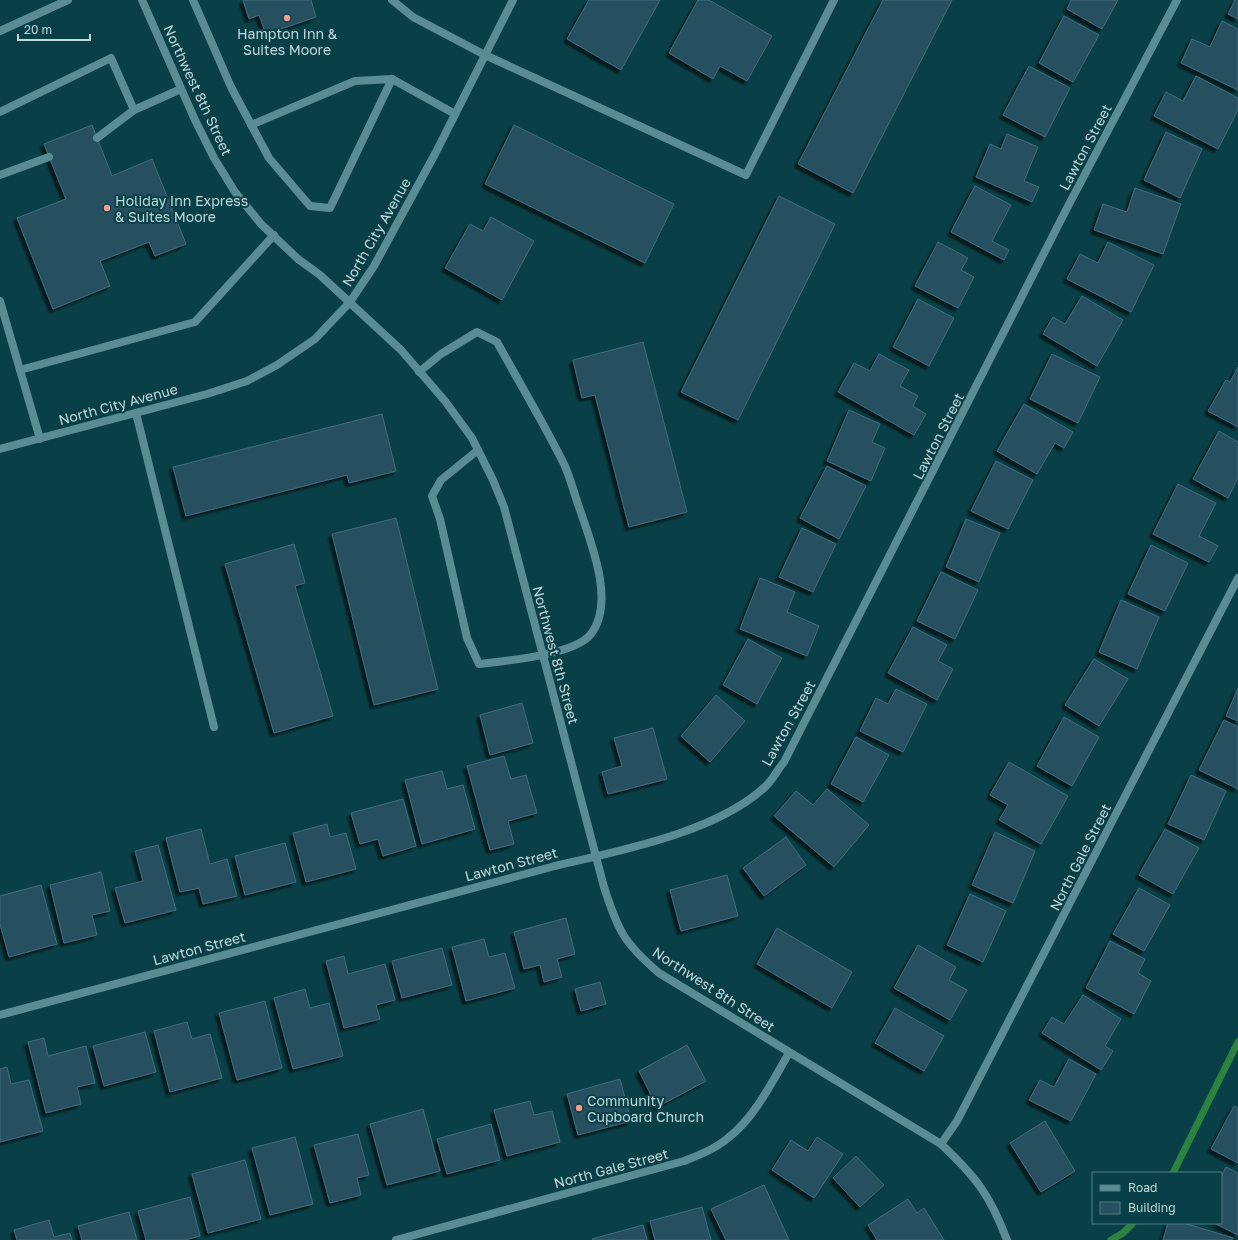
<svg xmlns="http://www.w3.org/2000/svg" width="1238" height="1240" viewBox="0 0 1238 1240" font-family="'Golos Text',sans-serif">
<defs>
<filter id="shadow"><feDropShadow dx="-3.5" dy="3.5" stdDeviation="1" flood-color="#0009"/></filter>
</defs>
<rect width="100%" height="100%" fill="#094047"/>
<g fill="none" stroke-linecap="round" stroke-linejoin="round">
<g stroke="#2d823f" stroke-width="7">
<path d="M1173,1173L1238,1042"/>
<path d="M1111,1240L1123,1233L1133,1223"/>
</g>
</g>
<g fill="#275061" stroke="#426b7d" filter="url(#shadow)">
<path d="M243,0H311L316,17L266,34L259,15L249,19Z"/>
<path d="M589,0H660L621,70L567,39Z"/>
<path d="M698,0H709L772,36L747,81L720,66L713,79L669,53Z"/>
<path d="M883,0H952L853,193L798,164Z"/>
<path d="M1071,0H1118L1102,29L1067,9Z"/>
<path d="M1235,0H1238V19L1228,14Z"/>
<path d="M1064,16L1099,35L1073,82L1039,63Z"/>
<path d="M1222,21L1238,29V90L1181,63L1192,39L1210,47Z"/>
<path d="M1029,66L1070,88L1045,137L1003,115Z"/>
<path d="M1196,76L1238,98V110L1218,149L1154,116L1166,92L1183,101Z"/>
<path d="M92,125L112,176L152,159L186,244L155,256L149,242L100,261L110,286L53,309L17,218L66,199L44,144Z"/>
<path d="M514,125L674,204L645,263L485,184Z"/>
<path d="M1166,132L1202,149L1180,198L1144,180Z"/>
<path d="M1007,134L1038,147L1024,181L1039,187L1032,202L976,177L990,144L1001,149Z"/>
<path d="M975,186L1011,205L992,241L1009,250L1004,260L951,232Z"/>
<path d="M1135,188L1181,204L1163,254L1094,230L1103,204L1127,212Z"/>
<path d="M779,196L835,224L738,420L681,392Z"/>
<path d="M491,217L534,241L502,300L445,268L470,224L483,231Z"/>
<path d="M938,242L968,258L961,270L974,277L958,308L915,286Z"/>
<path d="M1108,242L1154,265L1131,312L1067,279L1080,254L1098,263Z"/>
<path d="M1082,296L1123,320L1097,366L1043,334L1053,317L1065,324Z"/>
<path d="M918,299L954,318L929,366L893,347Z"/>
<path d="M643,342L687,512L629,527L595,395L582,398L573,360Z"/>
<path d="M879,354L909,370L900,386L918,396L913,406L926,414L914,435L838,392L854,363L870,371Z"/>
<path d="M1052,354L1100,377L1078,423L1030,399Z"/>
<path d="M1238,367V427L1208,411L1226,380L1230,382Z"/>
<path d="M1024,404L1073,432L1064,448L1055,443L1037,474L997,451Z"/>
<path d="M849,410L880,424L872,442L885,448L871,481L827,461Z"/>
<path d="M382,414L396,471L349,483L347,475L186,516L173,467Z"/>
<path d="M1219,431L1238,442V478L1228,498L1193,479Z"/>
<path d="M996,461L1033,480L1008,529L971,511Z"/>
<path d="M827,466L866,486L839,539L800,518Z"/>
<path d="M1178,484L1216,503L1199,536L1218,546L1209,562L1153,534Z"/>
<path d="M396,518L438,689L374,705L332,534Z"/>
<path d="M966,519L1000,533L979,582L946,567Z"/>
<path d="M802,528L836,544L813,592L779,577Z"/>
<path d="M294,544L305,583L295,586L333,716L274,733L225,564Z"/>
<path d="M1151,545L1188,563L1165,611L1128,594Z"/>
<path d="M941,572L978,590L955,639L917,621Z"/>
<path d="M760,578L795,592L787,612L819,626L807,656L740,629Z"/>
<path d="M1121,600L1159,617L1137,669L1099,652Z"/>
<path d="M913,627L947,645L938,661L953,669L937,700L888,673Z"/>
<path d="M748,639L782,658L757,704L723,685Z"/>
<path d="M1094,659L1128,679L1099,726L1065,705Z"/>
<path d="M1238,688V721L1226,716Z"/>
<path d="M896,689L927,704L903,752L860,731L876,698L888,704Z"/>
<path d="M716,695L745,721L710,762L681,736Z"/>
<path d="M522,703L533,743L490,755L480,715Z"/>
<path d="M1064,717L1099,737L1072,786L1037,766Z"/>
<path d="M1224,720L1238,727V789L1199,770Z"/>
<path d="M653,728L667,779L608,794L602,772L622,766L614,738Z"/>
<path d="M856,737L889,755L863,802L831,784Z"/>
<path d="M504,756L511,779L526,775L537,813L508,821L514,844L490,850L467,766Z"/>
<path d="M1009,762L1068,796L1041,844L999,820L1008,805L990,795Z"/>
<path d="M442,771L447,789L463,785L475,829L422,844L405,780Z"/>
<path d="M1191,775L1226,791L1204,840L1168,824Z"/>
<path d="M827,789L869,825L834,867L774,816L796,791L813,805Z"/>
<path d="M403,799L416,846L383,856L378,839L360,844L351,813Z"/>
<path d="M327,824L330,837L346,833L356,869L306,882L293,833Z"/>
<path d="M201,829L210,864L227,859L237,896L203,904L199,888L180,892L166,838Z"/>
<path d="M1165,829L1199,848L1173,894L1139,875Z"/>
<path d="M995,832L1035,851L1013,903L972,885Z"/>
<path d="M786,837L806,865L764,896L743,868Z"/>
<path d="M285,843L296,882L245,895L235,856Z"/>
<path d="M158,845L176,910L125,923L115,888L143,881L135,851Z"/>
<path d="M101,872L110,911L92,915L97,935L64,943L50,885Z"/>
<path d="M727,875L738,916L681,931L670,890Z"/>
<path d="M41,885L57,944L9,957L0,924V896Z"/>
<path d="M1139,888L1170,905L1144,951L1113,934Z"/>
<path d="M970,894L1006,911L983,962L947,945Z"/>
<path d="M566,918L575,954L557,959L562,977L544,982L540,965L524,969L514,932Z"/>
<path d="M777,928L852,972L832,1008L757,964Z"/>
<path d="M484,939L489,957L505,953L515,988L466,1001L452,947Z"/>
<path d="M1110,941L1145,959L1138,973L1151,981L1134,1014L1086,988Z"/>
<path d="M918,945L956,967L949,980L967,990L950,1020L894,988Z"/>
<path d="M442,948L452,985L402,998L392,961Z"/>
<path d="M344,956L348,974L385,964L395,1000L376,1005L380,1019L344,1028L326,961Z"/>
<path d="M600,982L606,1004L581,1011L575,989Z"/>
<path d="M305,989L310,1008L329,1003L343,1056L293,1069L274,998Z"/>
<path d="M1083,995L1121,1019L1105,1046L1113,1051L1101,1070L1042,1033L1052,1017L1064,1024Z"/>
<path d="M265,1001L282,1068L237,1080L219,1013Z"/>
<path d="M895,1008L944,1036L924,1071L875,1043Z"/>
<path d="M187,1022L192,1039L210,1034L222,1078L170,1092L154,1031Z"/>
<path d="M145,1032L156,1072L104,1086L93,1046Z"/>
<path d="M44,1038L48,1056L86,1046L95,1083L77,1087L81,1104L46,1113L28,1042Z"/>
<path d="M687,1045L706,1081L657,1107L639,1071Z"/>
<path d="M1069,1059L1096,1074L1071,1121L1029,1100L1040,1080L1054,1087Z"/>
<path d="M7,1067L11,1084L29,1080L43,1131L0,1142V1069Z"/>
<path d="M620,1079L631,1121L578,1135L567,1094Z"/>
<path d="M530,1101L534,1115L552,1111L560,1142L507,1156L494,1110Z"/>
<path d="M1234,1106L1238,1108V1163L1211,1149Z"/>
<path d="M423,1109L440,1171L387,1185L370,1124Z"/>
<path d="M1045,1121L1075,1171L1041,1192L1010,1143Z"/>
<path d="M491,1124L500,1160L447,1174L437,1139Z"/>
<path d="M358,1134L369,1175L357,1178L361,1195L330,1203L314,1145Z"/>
<path d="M295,1137L313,1204L270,1215L252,1148Z"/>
<path d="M817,1137L843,1154L814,1198L772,1170L791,1140L808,1151Z"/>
<path d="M856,1156L884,1185L860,1207L833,1178Z"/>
<path d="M245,1160L261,1219L208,1233L192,1174Z"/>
<path d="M1226,1167L1238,1173V1235L1214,1223H1221V1177Z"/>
<path d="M764,1185L789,1240H726L711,1209Z"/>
<path d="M190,1197L200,1236L185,1240H146L138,1211Z"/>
<path d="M908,1199L917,1213L924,1208L944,1240H877L868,1225Z"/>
<path d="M702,1207L711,1240H655L650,1221Z"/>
<path d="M129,1212L137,1240H82L78,1226Z"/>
<path d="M49,1220L54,1237L70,1233L72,1240H17L14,1230Z"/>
<path d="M1168,1223H1184L1233,1238L1232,1240H1163Z"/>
<path d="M643,1225L647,1240H593L592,1239Z"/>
</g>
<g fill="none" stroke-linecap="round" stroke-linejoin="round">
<g stroke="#5a8c93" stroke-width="8">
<path d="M193,0L231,87L269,158L310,206L330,208L392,79L455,114"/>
<path d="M0,31L68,0"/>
<path d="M485,55L746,175L834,0"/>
<path d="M0,112L111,58L134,110L181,89"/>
<path d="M251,125L355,81L392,79"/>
<path d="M97,138L134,110"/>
<path d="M0,175L49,157"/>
<path d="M0,301L40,439"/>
<path d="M20,370L195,322L274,235"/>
<path d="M419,372L441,354L477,332L497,342C519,382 543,422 564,464C570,477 574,493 579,507C590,540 616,602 591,634C575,655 505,661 479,664L467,638L440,519L432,496L441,480L478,450"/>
<path d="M136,413L214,727"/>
</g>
<g stroke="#5a8c93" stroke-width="8">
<path d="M142,0L195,120L214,158L235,192L261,224L298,259L320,275L401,350L445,401L472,438L493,480L504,507L604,887C618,931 624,943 659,973L941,1144C976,1177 990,1195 1007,1240"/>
<path d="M392,0L413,17L485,55"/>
<path d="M0,1015L555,866C619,851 718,832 766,786C773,779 778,769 784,762L1066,210L1177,0"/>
<path d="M941,1144L957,1121L1238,578"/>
<path d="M396,1240L684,1161C699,1155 715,1149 728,1138C755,1117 772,1082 789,1053"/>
</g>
<path stroke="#5a8c93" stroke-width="8" d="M0,449L207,394L247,381L277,365L315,339L350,302L374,266L435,154L513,0"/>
</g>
<g fill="#f59c91" stroke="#094047" stroke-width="1.5">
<circle cx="287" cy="18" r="4"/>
<circle cx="107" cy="208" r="4"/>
<circle cx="579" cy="1108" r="4"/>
</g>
<g text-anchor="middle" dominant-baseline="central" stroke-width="4" stroke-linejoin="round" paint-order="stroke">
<g font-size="14" fill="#c0d9dd" stroke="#094047" text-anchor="start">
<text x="287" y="33" text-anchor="middle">Hampton Inn &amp;<tspan x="287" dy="16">Suites Moore</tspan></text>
<text x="115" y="200">Holiday Inn Express<tspan x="115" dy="16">&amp; Suites Moore</tspan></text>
<text x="587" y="1100">Community<tspan x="587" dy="16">Cupboard Church</tspan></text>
</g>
<g font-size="14" fill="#c0d9dd" stroke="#094047">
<text transform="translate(198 90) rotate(65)">Northwest 8th Street</text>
<text transform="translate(1085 147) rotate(-62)">Lawton Street</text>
<text transform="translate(376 232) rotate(-60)">North City Avenue</text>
<text transform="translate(118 404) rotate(-15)">North City Avenue</text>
<text transform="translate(938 436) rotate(-63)">Lawton Street</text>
<text transform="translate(556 655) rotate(75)">Northwest 8th Street</text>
<text transform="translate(788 723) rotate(-61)">Lawton Street</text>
<text transform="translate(1080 857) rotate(-63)">North Gale Street</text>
<text transform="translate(511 864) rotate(-15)">Lawton Street</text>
<text transform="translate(199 948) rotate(-15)">Lawton Street</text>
<text transform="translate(714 989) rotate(33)">Northwest 8th Street</text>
<text transform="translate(611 1168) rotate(-15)">North Gale Street</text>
</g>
</g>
<rect x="1092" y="1172" width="130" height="52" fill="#094047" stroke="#527d83"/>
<rect x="1100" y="1185" width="20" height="6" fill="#5a8c93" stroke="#527d83"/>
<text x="1128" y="1192" font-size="12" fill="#c0d9dd">Road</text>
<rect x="1100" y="1202" width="20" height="12" fill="#275061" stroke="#527d83"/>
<text x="1128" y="1212" font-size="12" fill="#c0d9dd">Building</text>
<path d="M18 34v6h72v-6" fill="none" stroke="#c0d9dd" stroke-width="2"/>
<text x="24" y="34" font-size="12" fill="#c0d9dd" stroke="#094047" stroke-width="3" paint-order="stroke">20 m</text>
</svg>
